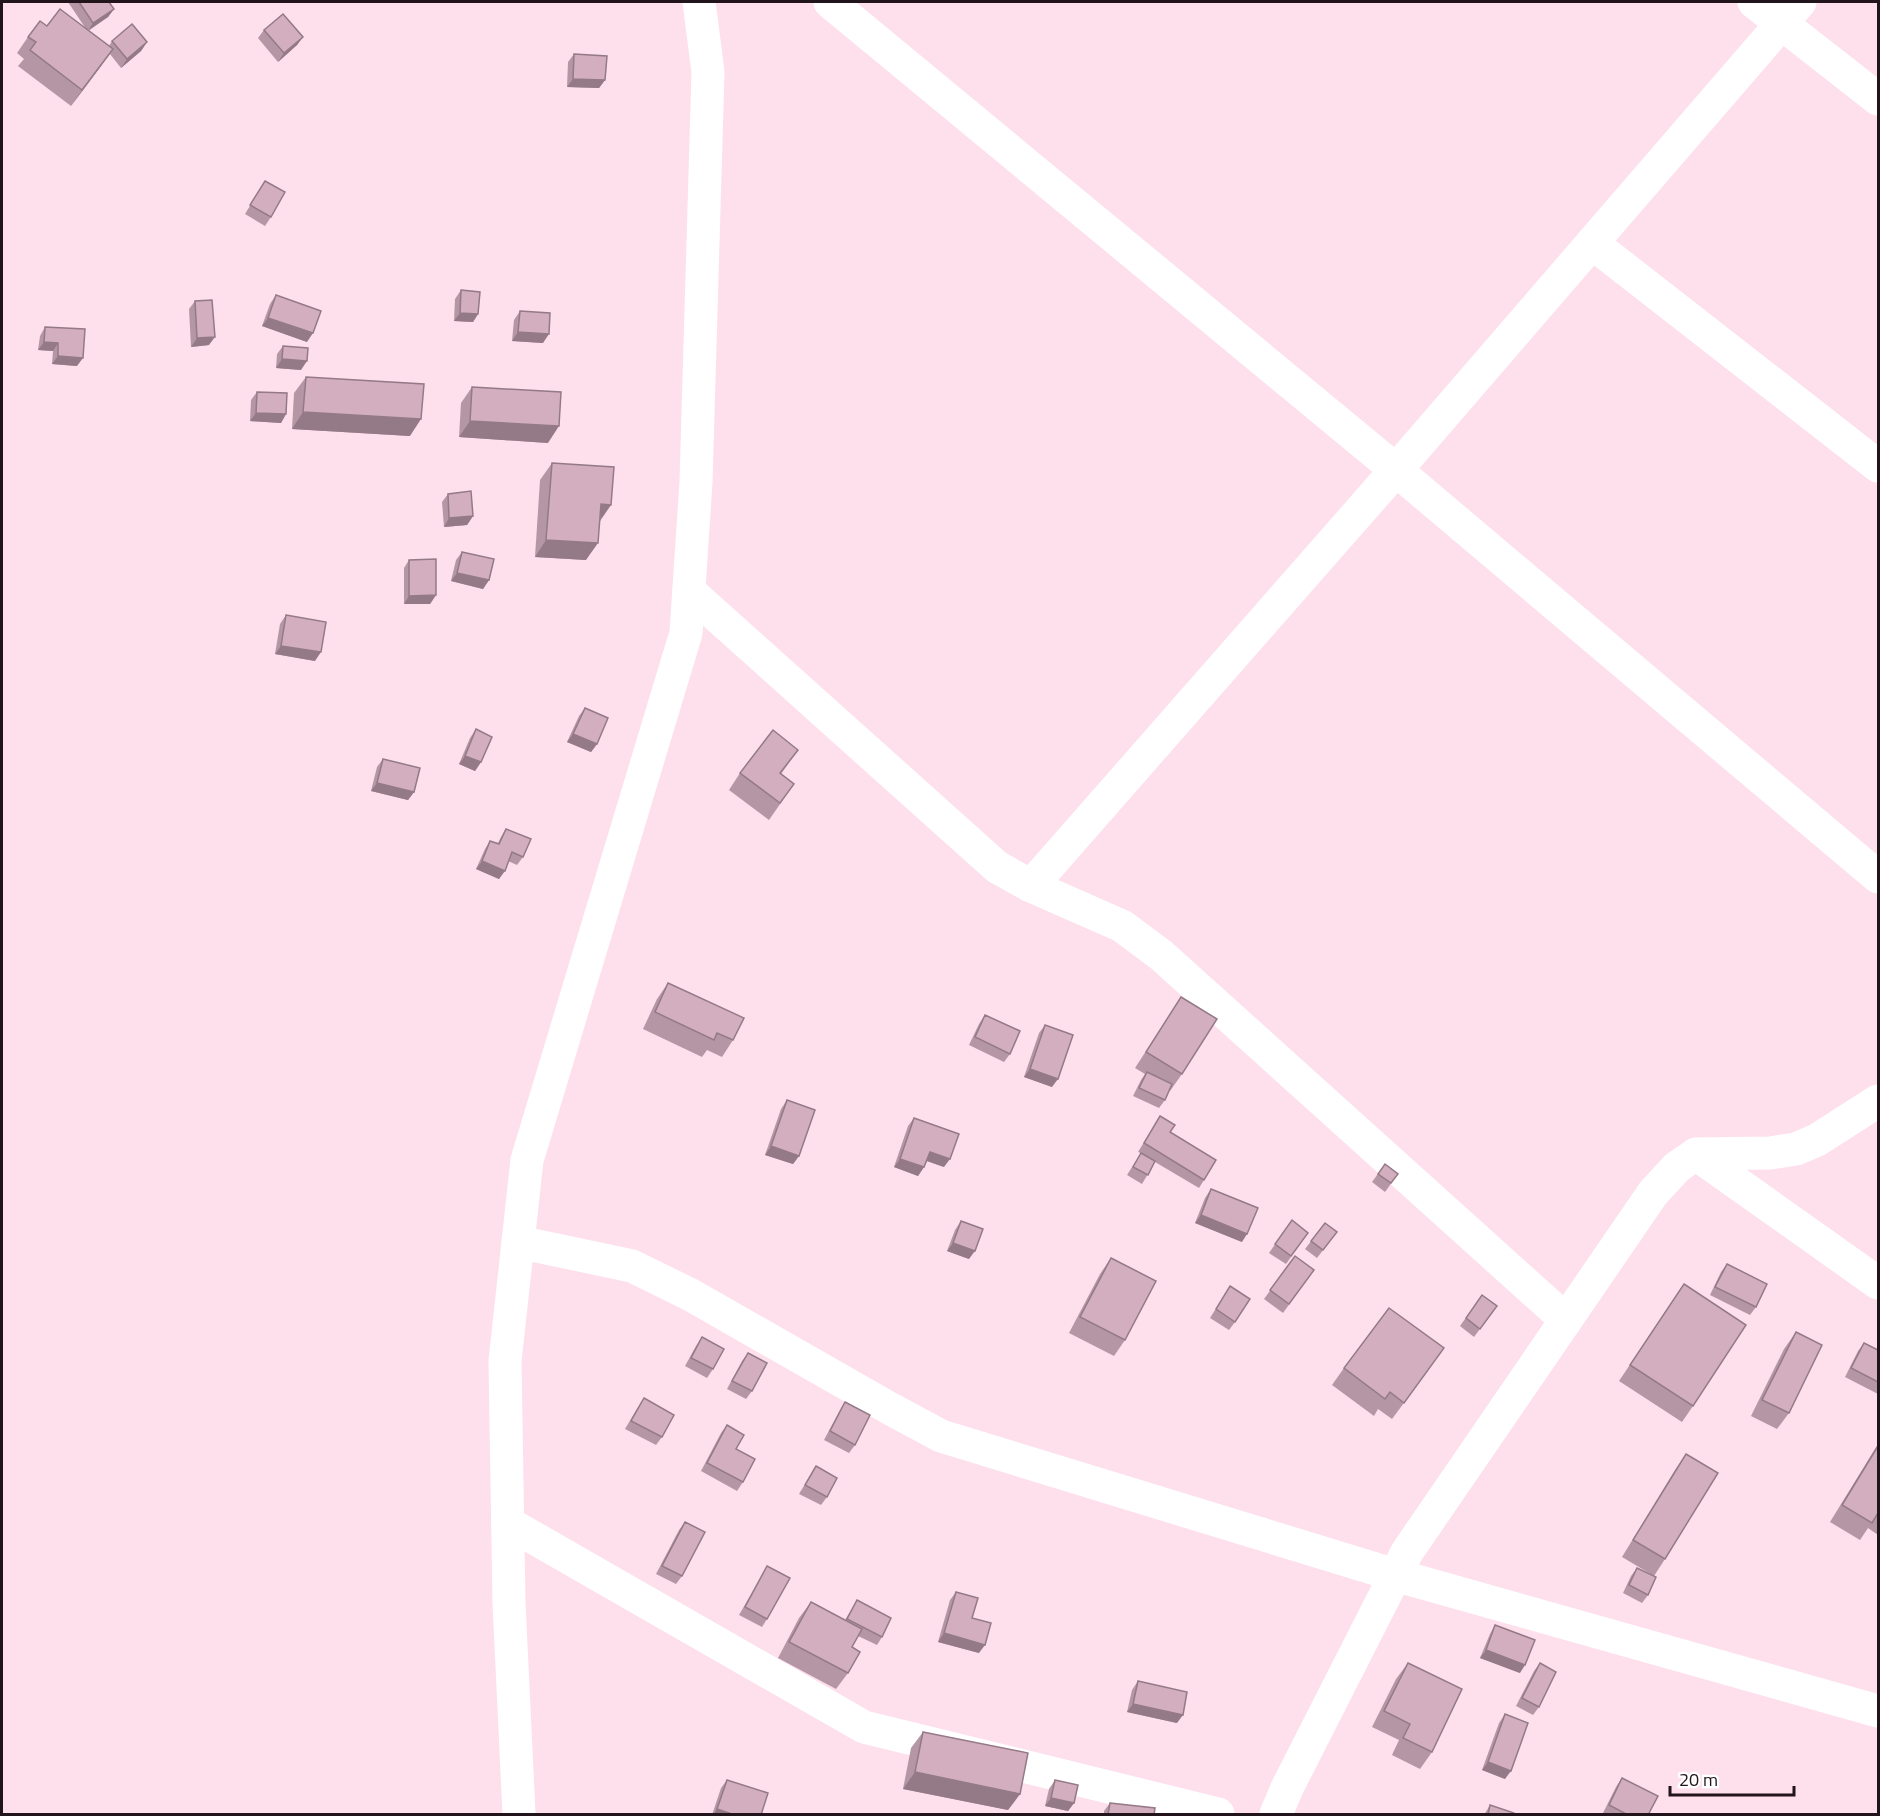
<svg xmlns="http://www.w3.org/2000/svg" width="1880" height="1816" viewBox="0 0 1880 1816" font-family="'Titillium Web',sans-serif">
<rect width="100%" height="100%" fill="#fee0ed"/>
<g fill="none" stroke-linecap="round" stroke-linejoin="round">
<g stroke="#fff" stroke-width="33">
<path d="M830,2L1396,470L1878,877"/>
<path d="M1754,2L1878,99"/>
<path d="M1592,243L1878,466"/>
<path d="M689,591L997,867L1031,886L1122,926L1161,955L1566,1320"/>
<path d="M1031,886L1396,470L1800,2"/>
<path d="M1696,1154L1878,1283"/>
<path d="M518,1242L632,1266L691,1295L889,1408L941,1436L1395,1575L1878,1711"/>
<path d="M508,1523L864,1727L1218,1814"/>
<path d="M519,1814L509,1603L505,1361L527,1160L686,633L696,482L708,72L699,2"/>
<path d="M1276,1814L1287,1788L1407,1552L1653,1193L1677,1167L1696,1154L1770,1153L1796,1149L1817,1140L1878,1101"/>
</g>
</g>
<g fill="#b596a4">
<path d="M68,2H109L114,9L108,17L88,30L109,46L112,41L147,42L141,51L121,68L110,54L71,106L18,66L24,59L17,53L28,37L47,26L86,29Z"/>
<path d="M264,30L303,37L297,45L278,62L258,38Z"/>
<path d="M574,54L605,80L599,88L567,87L568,62Z"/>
<path d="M265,181L271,217L265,226L245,214Z"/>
<path d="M461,290L478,314L473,322L454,321L455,299Z"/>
<path d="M276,295L307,342L262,326L270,304Z"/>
<path d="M195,301L209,345L191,347L189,309Z"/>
<path d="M520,311L543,343L512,341L514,320Z"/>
<path d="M45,327L77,366L52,364L53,351L38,350L40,336Z"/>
<path d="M283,346L301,370L276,368L277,354Z"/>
<path d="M306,377L410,436L292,429L294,393Z"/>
<path d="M472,387L548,443L459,437L461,403Z"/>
<path d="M257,392L286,414L281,423L250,421L251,400Z"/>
<path d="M552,463L599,521L586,560L535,557L540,480Z"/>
<path d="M448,494L473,516L467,525L444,527L442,502Z"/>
<path d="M462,552L489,580L483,589L451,581L456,560Z"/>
<path d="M409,560L436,595L430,604H404V568Z"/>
<path d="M286,615L315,661L275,654L280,624Z"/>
<path d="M585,708L597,744L591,752L567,742L579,716Z"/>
<path d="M476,729L481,762L475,771L459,764L470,738Z"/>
<path d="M798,750L781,774L794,784L769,820L729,790L740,773Z"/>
<path d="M383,759L414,792L408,800L371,791L377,767Z"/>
<path d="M506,829L523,857L517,865L508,861L499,879L476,869L485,849L490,841L498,843L501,837Z"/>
<path d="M668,983L733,1040L722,1057L707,1050L702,1057L643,1029L657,999Z"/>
<path d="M1181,997L1182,1074L1170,1091L1169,1090L1165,1100L1159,1108L1133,1096L1141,1080L1145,1074L1135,1068Z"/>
<path d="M985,1015L1010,1054L1004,1062L969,1045L979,1024Z"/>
<path d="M1045,1025L1052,1087L1024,1077L1039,1033Z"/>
<path d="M787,1100L799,1156L793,1164L765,1155L781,1109Z"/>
<path d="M1160,1116L1170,1132L1204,1180L1199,1188L1155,1162L1142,1184L1127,1175L1141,1153L1138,1152Z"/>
<path d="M914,1118L944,1167L927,1161L924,1167L918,1176L894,1167L908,1126Z"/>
<path d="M1385,1164L1398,1174L1385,1192L1372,1182Z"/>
<path d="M1211,1189L1242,1242L1195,1223L1205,1198Z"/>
<path d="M1292,1220L1308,1233L1286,1264L1269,1253Z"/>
<path d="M961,1221L969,1259L947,1251L955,1230Z"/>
<path d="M1325,1223L1337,1232L1317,1258L1305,1249Z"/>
<path d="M1295,1256L1314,1270L1283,1313L1264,1299Z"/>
<path d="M1111,1258L1125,1340L1114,1356L1069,1333L1100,1274Z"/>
<path d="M1727,1264L1756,1307L1750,1315L1710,1295L1721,1272Z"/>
<path d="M1684,1284L1693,1406L1682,1422L1619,1381Z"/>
<path d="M1230,1286L1235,1322L1229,1330L1210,1318Z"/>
<path d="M1482,1295L1497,1306L1474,1337L1460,1326Z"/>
<path d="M1796,1332L1789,1413L1777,1429L1751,1416L1784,1349Z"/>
<path d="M702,1337L713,1369L707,1378L685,1366L696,1346Z"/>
<path d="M1864,1343L1878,1350V1394L1845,1377L1858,1351Z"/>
<path d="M748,1353L752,1391L746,1399L727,1389L742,1361Z"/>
<path d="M1432,1365L1392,1419L1378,1409L1374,1416L1332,1385L1344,1368Z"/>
<path d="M644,1398L662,1437L656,1445L625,1429L638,1407Z"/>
<path d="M845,1402L855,1445L849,1453L824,1440L840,1410Z"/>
<path d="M727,1425L736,1449L743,1482L737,1491L701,1471L721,1433Z"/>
<path d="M1878,1444V1535L1868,1528L1860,1540L1830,1522Z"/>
<path d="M1686,1454L1665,1559L1654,1576L1622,1557L1675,1470Z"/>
<path d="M816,1466L827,1497L821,1505L799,1494Z"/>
<path d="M685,1522L682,1576L676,1584L656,1574L679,1530Z"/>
<path d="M767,1566V1619L762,1627L739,1615L762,1575Z"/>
<path d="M1637,1568L1648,1595L1642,1603L1623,1593L1631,1576Z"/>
<path d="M956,1592L972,1618L979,1653L938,1642L950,1600Z"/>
<path d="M857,1600L882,1637L877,1645L858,1636L852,1647L848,1673L836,1689L778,1658L799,1618L811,1602L845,1620Z"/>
<path d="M1495,1625L1520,1673L1480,1658L1490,1634Z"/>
<path d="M1408,1663L1432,1752L1420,1769L1392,1755L1399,1740L1372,1727L1396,1679Z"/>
<path d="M1540,1663L1539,1707L1533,1715L1516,1706L1534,1671Z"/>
<path d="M1138,1681L1177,1723L1127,1712L1132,1690Z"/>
<path d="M1505,1714V1779L1482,1770L1499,1723Z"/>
<path d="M923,1732L1020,1794L1008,1810L903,1789L911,1748Z"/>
<path d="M1622,1778L1648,1815H1606L1603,1813L1616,1787Z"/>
<path d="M727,1780L761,1815H712L721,1788Z"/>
<path d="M1055,1780L1074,1803L1068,1811L1045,1806L1049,1789Z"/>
<path d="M1110,1803L1154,1815H1104V1811Z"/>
<path d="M1490,1805L1514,1815H1484Z"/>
</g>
<g fill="#947a86">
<path d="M114,9L108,17L88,31L93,23Z"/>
<path d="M303,37L297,45L278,62L284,53Z"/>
<path d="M147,42L141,51L121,68L127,59Z"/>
<path d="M113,49L101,66L71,106L82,90Z"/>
<path d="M573,79L605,80L599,88L567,87Z"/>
<path d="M460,313L478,314L473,322L454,321Z"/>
<path d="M268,318L313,333L307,342L262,326Z"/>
<path d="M518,332L549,334L543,343L512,341Z"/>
<path d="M215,337L209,345L191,347L197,338Z"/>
<path d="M44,342L58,343L53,351L38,350Z"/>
<path d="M58,356L83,358L77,366L52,364Z"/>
<path d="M282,359L307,361L301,370L276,368Z"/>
<path d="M303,412L421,419L410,436L292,429Z"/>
<path d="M256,413L286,414L281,423L250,421Z"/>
<path d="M470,421L559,426L548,443L459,437Z"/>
<path d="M601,504L611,505L600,521Z"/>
<path d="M473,516L467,525L444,527L449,518Z"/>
<path d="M546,540L598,543L586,560L535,557Z"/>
<path d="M457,573L489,580L483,589L451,581Z"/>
<path d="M436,595L430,604H404L409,596Z"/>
<path d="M281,646L321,652L315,661L275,654Z"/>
<path d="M573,734L597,744L591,752L567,742Z"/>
<path d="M465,756L481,762L475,771L459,764Z"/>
<path d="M377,783L414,792L408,800L371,791Z"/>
<path d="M482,861L505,871L499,879L476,869Z"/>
<path d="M1030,1069L1058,1079L1052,1087L1024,1077Z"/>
<path d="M771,1146L799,1156L793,1164L765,1155Z"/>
<path d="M930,1152L950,1159L944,1167L924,1160Z"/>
<path d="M900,1159L924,1167L918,1176L894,1167Z"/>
<path d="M1201,1215L1247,1234L1242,1242L1195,1223Z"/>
<path d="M953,1243L975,1251L969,1259L947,1251Z"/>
<path d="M944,1633L985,1645L979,1653L938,1642Z"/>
<path d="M1486,1650L1525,1665L1520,1673L1480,1658Z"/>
<path d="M1133,1704L1183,1715L1177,1723L1127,1712Z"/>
<path d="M1488,1762L1511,1771L1505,1779L1482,1770Z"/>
<path d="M915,1772L1020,1794L1008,1810L903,1789Z"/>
<path d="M1051,1798L1074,1803L1068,1811L1045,1806Z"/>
<path d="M717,1809L735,1815H713Z"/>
</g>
<g fill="#d3aebf" stroke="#947a86" stroke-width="1.5">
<path d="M79,2H109L114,9L93,23Z"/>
<path d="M60,9L113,49L82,90L30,50L36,42L28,37L40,21L47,26Z"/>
<path d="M283,14L303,37L284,53L264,30Z"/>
<path d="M132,24L147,42L127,59L112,41Z"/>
<path d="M574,54L607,56L605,80L573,79Z"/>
<path d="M265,181L285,192L271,217L250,205Z"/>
<path d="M461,290L480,292L478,314L460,313Z"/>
<path d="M276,295L321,311L313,333L268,318Z"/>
<path d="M212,300L215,337L197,338L195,301Z"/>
<path d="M520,311L550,313L549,334L518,332Z"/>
<path d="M45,327L85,329L83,358L58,356V343L44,342Z"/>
<path d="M283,346L308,348L307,361L282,359Z"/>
<path d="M306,377L424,384L421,419L303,412Z"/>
<path d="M472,387L561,392L559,426L470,421Z"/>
<path d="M257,392L287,393L286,414L256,413Z"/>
<path d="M552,463L614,467L611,505L601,504L598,543L546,540Z"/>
<path d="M471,491L473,516L449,518L448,494Z"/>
<path d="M462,552L494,559L489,580L457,573Z"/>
<path d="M436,559V595L409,596V560Z"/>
<path d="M286,615L326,622L321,652L281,646Z"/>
<path d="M585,708L608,718L597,744L573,734Z"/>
<path d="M476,729L492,737L481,762L465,756Z"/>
<path d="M773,730L798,750L780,773L794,784L780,803L740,773Z"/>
<path d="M383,759L420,768L414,792L377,783Z"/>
<path d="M506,829L531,839L523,857L512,852L505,871L482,861L490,841L499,844Z"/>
<path d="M668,983L744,1018L733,1040L717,1033L714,1040L655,1012Z"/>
<path d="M1181,997L1217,1019L1182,1074L1146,1052Z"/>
<path d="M985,1015L1020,1031L1010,1054L975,1037Z"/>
<path d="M1045,1025L1073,1035L1058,1079L1030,1069Z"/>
<path d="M1147,1072L1172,1084L1165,1100L1139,1088Z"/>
<path d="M787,1100L815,1110L799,1156L771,1146Z"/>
<path d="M1160,1116L1175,1125L1170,1132L1216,1160L1204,1180L1144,1143Z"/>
<path d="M914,1118L959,1134L950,1159L930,1152L924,1167L900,1159Z"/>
<path d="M1141,1153L1155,1161L1148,1175L1133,1167Z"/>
<path d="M1385,1164L1398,1174L1391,1183L1378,1174Z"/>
<path d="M1211,1189L1258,1208L1247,1234L1201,1215Z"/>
<path d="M1292,1220L1308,1233L1291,1256L1275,1244Z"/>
<path d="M961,1221L983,1229L975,1251L953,1243Z"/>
<path d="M1325,1223L1337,1232L1323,1250L1311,1241Z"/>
<path d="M1295,1256L1314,1270L1289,1304L1270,1290Z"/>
<path d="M1111,1258L1156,1281L1125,1340L1080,1317Z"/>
<path d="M1727,1264L1767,1284L1756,1307L1715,1287Z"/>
<path d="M1684,1284L1746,1325L1693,1406L1630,1365Z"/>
<path d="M1230,1286L1250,1299L1235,1322L1216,1309Z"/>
<path d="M1482,1295L1497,1306L1480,1329L1466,1318Z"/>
<path d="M1389,1308L1444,1348L1404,1403L1390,1392L1385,1399L1344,1368Z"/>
<path d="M1796,1332L1822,1345L1789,1413L1762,1400Z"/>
<path d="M702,1337L724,1349L713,1369L691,1358Z"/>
<path d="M1864,1343L1878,1350V1382L1851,1368Z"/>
<path d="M748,1353L767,1363L752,1391L732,1381Z"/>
<path d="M644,1398L674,1415L662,1437L631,1421Z"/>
<path d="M845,1402L870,1415L855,1445L830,1431Z"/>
<path d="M727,1425L744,1435L736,1449L755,1459L743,1482L707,1463Z"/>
<path d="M1878,1446V1513L1872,1523L1842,1505Z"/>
<path d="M1686,1454L1718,1473L1665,1559L1633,1540Z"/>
<path d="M816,1466L837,1478L827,1497L805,1485Z"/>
<path d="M685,1522L705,1532L682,1576L662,1566Z"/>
<path d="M767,1566L790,1578L767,1619L745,1607Z"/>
<path d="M1637,1568L1656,1577L1648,1595L1629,1585Z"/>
<path d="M956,1592L978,1598L972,1618L991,1623L985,1645L944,1633Z"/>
<path d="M857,1600L891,1618L882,1637L847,1619Z"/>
<path d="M811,1602L862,1629L852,1647L860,1652L848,1673L789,1642Z"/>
<path d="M1495,1625L1535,1640L1525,1665L1486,1650Z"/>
<path d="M1408,1663L1462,1689L1432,1752L1403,1738L1410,1724L1384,1711Z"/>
<path d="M1540,1663L1556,1672L1539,1707L1522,1698Z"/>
<path d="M1138,1681L1187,1692L1183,1715L1133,1704Z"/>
<path d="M1505,1714L1528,1723L1511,1771L1488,1762Z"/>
<path d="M923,1732L1028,1753L1020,1794L915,1772Z"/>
<path d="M1622,1778L1658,1796L1648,1815H1628L1609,1805Z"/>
<path d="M727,1780L768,1793L761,1815H735L717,1809Z"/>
<path d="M1055,1780L1078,1785L1074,1803L1051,1798Z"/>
<path d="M1110,1803L1155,1808L1154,1815H1108Z"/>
<path d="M1490,1805L1514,1813V1815H1488Z"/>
</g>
<rect width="1880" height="1816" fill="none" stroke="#21141a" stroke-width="6"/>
<path d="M1670 1786v9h124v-9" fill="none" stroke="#21141a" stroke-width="3"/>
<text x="1679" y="1786" font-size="18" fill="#21141a" stroke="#ffffff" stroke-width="4.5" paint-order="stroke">20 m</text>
</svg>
